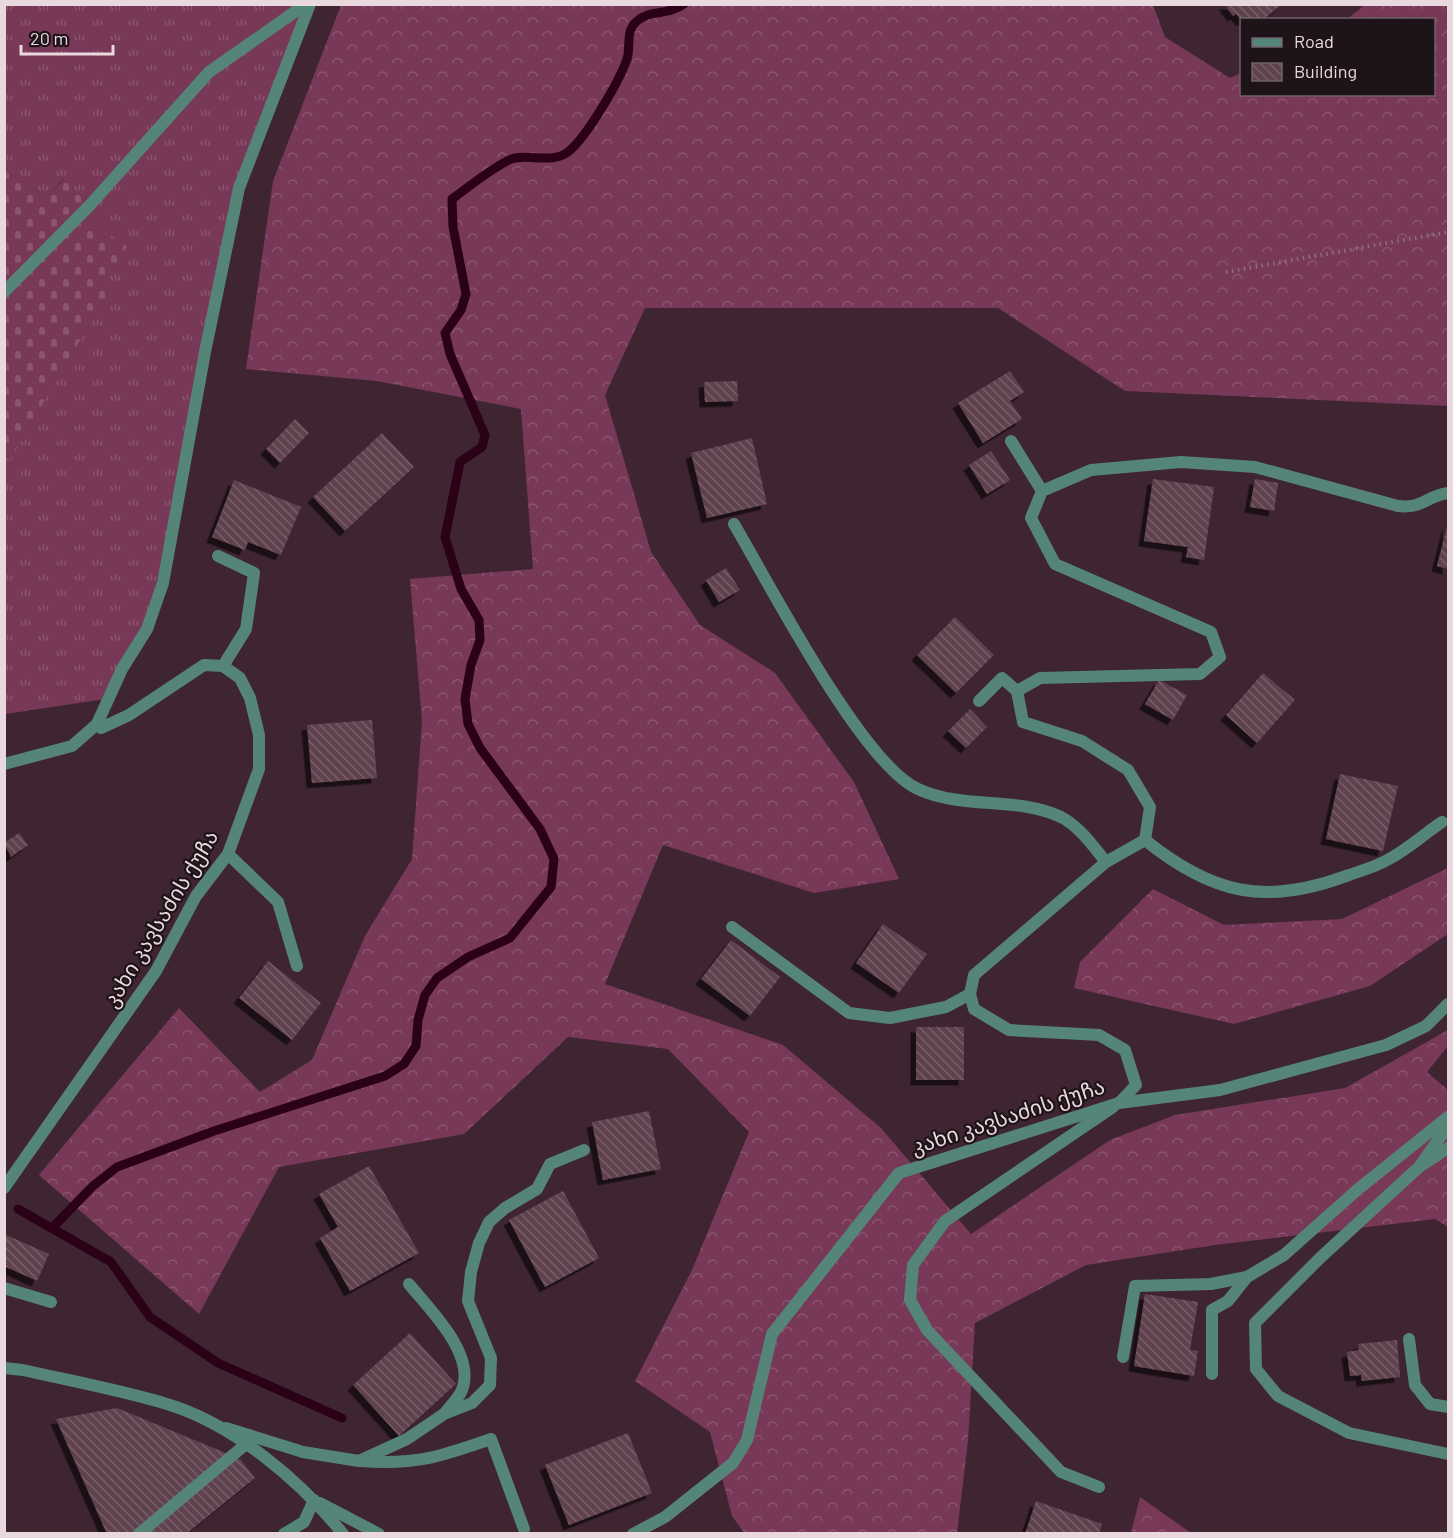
<svg xmlns="http://www.w3.org/2000/svg" width="1453" height="1538" font-family="Barlow,'Noto Sans Georgian',sans-serif">
<style>
.grass{fill:url(#grass-tufts)}
.forest{fill:url(#forest-crowns)}
.cemetery{fill:url(#cemetery-stones)}
.lines{fill:none;stroke-linecap:round;stroke-linejoin:round}
.stream{stroke:#2b0118;stroke-width:9}
.building{fill:url(#building-back-hatch);filter:url(#shadow)}
.path{stroke:#8a737d;stroke-width:4;stroke-dasharray:1.5 4.5;stroke-linecap:butt}
.lane{stroke:#558578;stroke-width:12}
.street{stroke:#558578;stroke-width:12}
.labels{text-anchor:middle;stroke-width:4.5;stroke-linejoin:round;paint-order:stroke}
.street-label{font-size:21px;fill:#ead8df;stroke:#1e1318}
</style>
<defs>
<pattern id="grass-tufts" width="24" height="20" patternUnits="userSpaceOnUse" patternTransform="scale(1.5)"><rect width="24" height="20" fill="#783857"/><path d="M3 7l-1-3M5 7V3M7 7l1-3M15 17l-1-3M17 17v-4M19 17l1-3" fill="none" stroke="#8b546f"/></pattern>
<pattern id="forest-crowns" width="20" height="18" patternUnits="userSpaceOnUse" patternTransform="scale(1.5)"><rect width="20" height="18" fill="#783857"/><path d="M2 6a3 3 0 1 1 6 0M12 15a3 3 0 1 1 6 0" fill="none" stroke="#8b546f"/></pattern>
<pattern id="cemetery-stones" width="16" height="16" patternUnits="userSpaceOnUse" patternTransform="scale(1.5)"><rect width="16" height="16" fill="#783857"/><path d="M2 7V4a2 2 0 0 1 4 0v3zM10 15v-3a2 2 0 0 1 4 0v3z" fill="#8b546f"/></pattern>
<pattern id="building-back-hatch" width="6" height="6" patternUnits="userSpaceOnUse" patternTransform="scale(1.5)"><rect width="6" height="6" fill="#60434f"/><path d="M-1 5l2 2M0 0l6 6M5-1l2 2" fill="none" stroke="#775d68"/></pattern>
<filter id="shadow"><feDropShadow dx="-5.5" dy="5.5" stdDeviation="0" flood-color="#0009"/></filter>
</defs>
<rect width="100%" height="100%" fill="#3f2531"/>
<polygon class="grass" points="4,5 310,5 239,188 163,583 106,699 5,714 5,456 10,459 109,291 101,286 86,218 90,205 63,179 47,197 5,171"/>
<g class="forest">
<polygon points="341,5 1153,5 1165,37 1230,78 1241,73 1242,94 1434,94 1434,20 1347,19 1365,5 1448,5 1448,406 1125,391 998,308 645,308 605,395 651,552 700,625 775,673 854,782 899,879 814,893 663,845 605,984 783,1045 881,1128 971,1234 1110,1140 1175,1115 1345,1088 1448,1030 1448,1046 1427,1072 1448,1090 1448,1227 1435,1219 1215,1245 1086,1265 975,1323 968,1441 957,1533 745,1534 732,1516 710,1432 635,1381 692,1270 749,1132 668,1049 568,1037 464,1134 279,1167 199,1314 39,1175 179,1008 260,1092 312,1060 365,936 412,859 422,721 410,579 533,569 521,409 377,381 246,369 273,181"/>
<polygon points="1448,868 1448,934 1370,986 1234,1024 1074,988 1080,962 1153,889 1224,925 1342,919"/>
<polygon points="1140,1497 1191,1533 1131,1533"/>
</g>
<polygon class="cemetery" points="5,171 47,197 64,179 90,205 95,205 86,218 127,247 102,285 109,291 10,460 5,456"/>
<g class="lines">
<g class="stream">
<polyline points="18,1209 111,1262 150,1317 218,1363 342,1418"/>
<path d="M53,1227L93,1186L117,1167L214,1131L385,1076L404,1064L416,1046L418,1020L425,995L437,978L468,957L510,938L551,887L554,859L540,829L480,748L468,724L465,699L471,665L480,640L479,620L461,589L445,537L460,462L482,447L485,435L450,354L445,333L461,310L466,294L453,227L452,199C470,186 489,170 509,160C526,152 551,165 568,152C586,138 619,82 627,59C631,47 625,30 637,21C650,9 668,16 684,4"/>
</g>
</g>
<g class="building">
<polygon points="1224,4 1282,4 1263,20 1241,20 1236,14 1233,16"/>
<polygon points="1010,371 1024,392 1010,401 1022,419 983,443 958,403"/>
<polygon points="737,381 738,401 705,402 704,382"/>
<polygon points="295,419 309,433 280,463 266,449"/>
<polygon points="382,433 414,467 345,531 313,497"/>
<polygon points="752,438 767,504 707,518 691,453"/>
<polygon points="991,451 1010,480 987,494 969,465"/>
<polygon points="1153,479 1214,487 1204,560 1186,557 1188,547 1144,541"/>
<polygon points="1255,479 1278,483 1274,511 1250,507"/>
<polygon points="234,480 301,507 281,555 248,542 245,550 212,537"/>
<polygon points="1448,523 1448,569 1437,566"/>
<polygon points="726,568 740,590 719,602 706,580"/>
<polygon points="955,617 994,655 956,693 917,655"/>
<polygon points="1263,673 1295,700 1257,743 1226,715"/>
<polygon points="1159,680 1187,695 1173,720 1145,704"/>
<polygon points="970,709 987,727 966,748 948,731"/>
<polygon points="372,720 377,778 312,783 307,725"/>
<polygon points="1340,774 1398,786 1383,851 1326,839"/>
<polygon points="19,833 28,845 11,857 4,843"/>
<polygon points="883,924 927,954 899,993 856,963"/>
<polygon points="731,940 780,977 750,1016 701,979"/>
<polygon points="268,961 321,1003 292,1040 239,998"/>
<rect x="916" y="1027" width="48" height="53"/>
<polygon points="649,1111 661,1169 603,1180 592,1122"/>
<polygon points="369,1166 419,1253 350,1291 320,1238 338,1227 319,1194"/>
<polygon points="563,1191 599,1258 545,1287 509,1220"/>
<polygon points="4,1234 49,1254 37,1281 4,1266"/>
<polygon points="1145,1294 1198,1302 1190,1350 1198,1351 1194,1376 1134,1366"/>
<polygon points="410,1333 456,1384 399,1436 353,1385"/>
<polygon points="1397,1340 1400,1377 1362,1381 1361,1375 1350,1376 1347,1352 1359,1350 1358,1344"/>
<polygon points="117,1408 240,1459 255,1478 186,1534 107,1534 56,1419"/>
<polygon points="628,1433 652,1493 569,1525 545,1465"/>
<polygon points="1036,1501 1102,1524 1099,1534 1025,1534"/>
</g>
<g class="lines">
<polyline class="path" points="1226,272 1448,232"/>
<g class="lane">
<polyline points="4,292 90,205 209,72 306,4"/>
<polyline points="1011,441 1042,491"/>
<path d="M1398,506C1423,509 1426,496 1448,493"/>
<path d="M734,524C769,583 862,764 918,789C963,810 1017,796 1061,817C1080,827 1093,846 1106,862"/>
<polyline points="218,556 254,573 246,629 223,666"/>
<polyline points="979,701 1002,678 1017,691"/>
<polyline points="4,764 72,746 97,724"/>
<path d="M1145,840C1212,894 1265,906 1346,876C1360,871 1376,867 1389,859C1408,849 1424,834 1442,822"/>
<polyline points="228,854 278,902 297,966"/>
<polyline points="732,927 849,1013 890,1018 946,1007 970,994"/>
<polyline points="1419,1167 1448,1148"/>
<path d="M409,1284C430,1310 476,1354 462,1390C459,1398 450,1406 445,1413"/>
<polyline points="4,1288 51,1302"/>
<polyline points="1409,1339 1415,1385 1430,1404 1448,1407"/>
<polyline points="1123,1357 1135,1286 1211,1284 1247,1277"/>
<polyline points="1212,1374 1212,1310 1228,1301 1247,1277 1284,1255 1357,1190 1448,1117"/>
<polyline points="226,1428 303,1452 359,1461 407,1439 444,1414 472,1403 490,1385 491,1358 468,1301 471,1272 479,1243 489,1222 505,1208 537,1189 550,1164 584,1150"/>
<path d="M361,1461C417,1465 439,1457 491,1439L524,1529"/>
<polyline points="1099,1487 1061,1472 927,1330 910,1300 913,1265 945,1221 1113,1107"/>
<polyline points="139,1534 246,1444"/>
<polyline points="284,1534 304,1522 314,1500"/>
</g>
<g class="street">
<polyline points="1119,1103 1220,1090 1386,1045 1426,1026 1448,1004"/>
<polyline points="1448,1126 1419,1167 1320,1258 1255,1323 1256,1369 1278,1396 1349,1433 1448,1454"/>
<polyline points="4,1188 156,971 196,896 228,854 259,769 259,735 250,698 240,678 223,666 204,665 129,715 101,728 97,724 122,669 147,629 163,583 205,352 239,188 310,4"/>
<path d="M4,1368L23,1370C71,1381 120,1390 167,1404C233,1424 300,1480 343,1534"/>
<polyline points="320,1503 379,1534"/>
<polyline points="633,1534 665,1517 733,1463 747,1440 772,1334 899,1173 1119,1103 1136,1085 1125,1050 1099,1035 1009,1030 974,1009 970,994 974,975 1106,862 1145,840 1150,807 1128,770 1082,741 1023,722 1017,691 1040,678 1200,674 1220,657 1211,632 1055,564 1031,518 1042,491 1091,470 1181,462 1255,467 1398,506"/>
</g>
</g>
<g class="labels">
<g class="street-label">
<text transform="translate(161 919) rotate(-59)" y="7">კახი კავსაძის ქუჩა</text>
<text transform="translate(1008 1117) rotate(-18)" y="7">კახი კავსაძის ქუჩა</text>
</g>
</g>
<rect width="1453" height="1538" fill="none" stroke="#ead8df" stroke-width="12"/>
<rect x="1240" y="18" width="195" height="78" fill="#1e1318" stroke="#706268" stroke-width="1.5"/>
<rect x="1252" y="38" width="30" height="9" fill="#558578" stroke="#706268" stroke-width="1.5"/>
<text x="1294" y="48" font-size="18" fill="#ead8df">Road</text>
<rect x="1252" y="63" width="30" height="18" fill="url(#building-back-hatch)" stroke="#706268" stroke-width="1.5"/>
<text x="1294" y="78" font-size="18" fill="#ead8df">Building</text>
<path d="M21 45v9h92v-9" fill="none" stroke="#ead8df" stroke-width="3"/>
<text x="30" y="45" font-size="18" fill="#ead8df" stroke="#1e1318" stroke-width="4.5" paint-order="stroke">20 m</text>
</svg>
